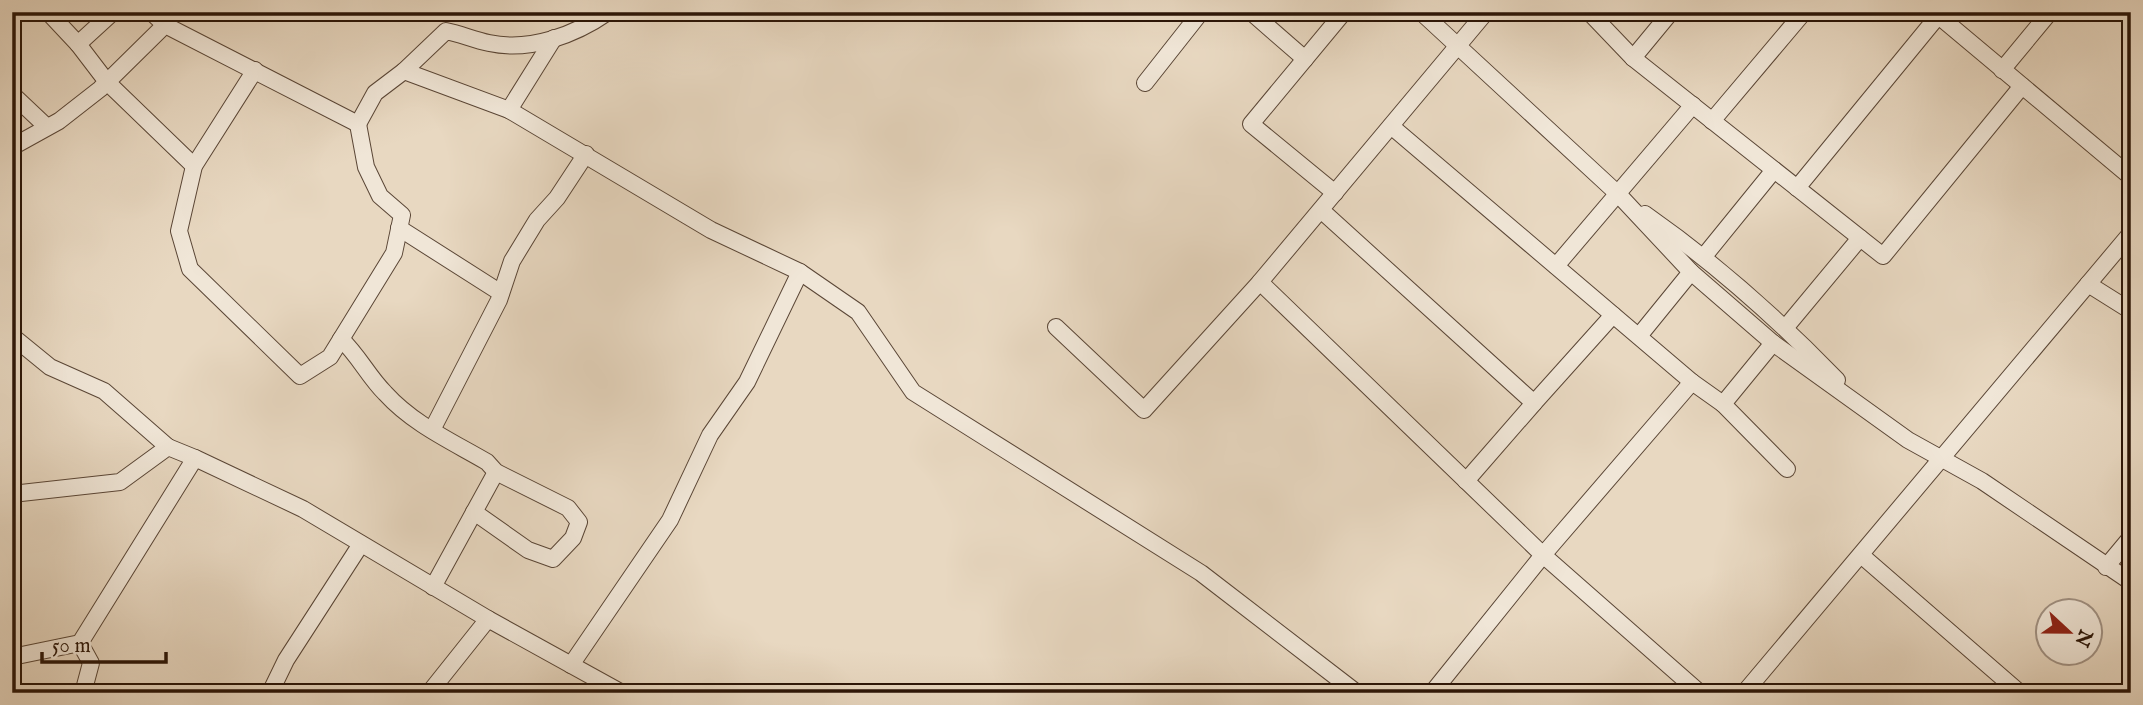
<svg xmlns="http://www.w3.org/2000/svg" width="2143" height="705" font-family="'IM FELL English',serif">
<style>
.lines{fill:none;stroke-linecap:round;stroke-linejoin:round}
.minor-casing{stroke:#5a4636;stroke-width:18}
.minor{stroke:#f0e6d7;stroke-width:16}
</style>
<rect width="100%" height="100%" fill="#e8d8c1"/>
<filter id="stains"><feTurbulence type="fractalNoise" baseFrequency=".00286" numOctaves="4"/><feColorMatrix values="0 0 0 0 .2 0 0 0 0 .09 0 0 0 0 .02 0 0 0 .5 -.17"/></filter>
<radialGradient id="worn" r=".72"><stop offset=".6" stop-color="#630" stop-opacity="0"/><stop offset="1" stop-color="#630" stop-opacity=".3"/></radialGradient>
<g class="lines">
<g class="minor-casing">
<g id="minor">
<polyline points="48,12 78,44 113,12"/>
<polyline points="151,12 165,25"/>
<polyline points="1251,12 1305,59"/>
<polyline points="1421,12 1618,194 1691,272 1773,343 1908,440 1982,481 2131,582"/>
<polyline points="1589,12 1633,58 1883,256 2022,86"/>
<polyline points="1934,12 2131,177"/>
<polyline points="78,44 107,82 194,166"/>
<polyline points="1633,58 1671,12"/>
<polyline points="255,70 194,166 179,231 190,269 300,376 330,357 394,253 402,215 380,196 366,167 358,124"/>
<polyline points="2002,70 2050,12"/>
<path d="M404,71L446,31C461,34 474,40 489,43C530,52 575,35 608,12"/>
<polyline points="1145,83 1201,12"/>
<polyline points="12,94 47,127"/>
<polyline points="509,110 554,38"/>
<polyline points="1712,121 1804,12"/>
<polyline points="1391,126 1692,382"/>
<polyline points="12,147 59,121 100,89 165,25 358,124 375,93 404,71 509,110 711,230 800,272 858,312 913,392 1201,573 1357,693"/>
<polyline points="1797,188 1938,16"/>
<polyline points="1335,193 1251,124 1344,12"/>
<polyline points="1321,210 1534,403 1613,315"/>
<path d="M1645,214C1715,263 1777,318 1837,380"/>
<polyline points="399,228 501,293"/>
<polyline points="1705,255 1774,170"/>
<polyline points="1556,266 1693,105"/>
<polyline points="1260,282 1486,12"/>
<polyline points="2088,284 2131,311"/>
<polyline points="1056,327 1144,410 1260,282 1543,555 1692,382 1723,404 1773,343"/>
<polyline points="1786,327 1860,238"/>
<polyline points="12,336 50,367 104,391 168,447"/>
<polyline points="1639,336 1691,272"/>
<path d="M341,339C359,356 368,376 385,393C413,424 451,441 487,462L496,472L568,508L579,522L573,538L553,559L528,550L474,512"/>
<polyline points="1723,404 1787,469"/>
<polyline points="432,430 499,300 512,261 537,220 557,198 586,154"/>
<polyline points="1466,481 1534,403"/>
<polyline points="12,494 120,482 168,447 195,458"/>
<polyline points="1861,555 2020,693"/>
<polyline points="2106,567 2131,537"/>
<polyline points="433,587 496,472"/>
<polyline points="80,643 91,663 83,693"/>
<polyline points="12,657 80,643 195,458 303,509 488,619"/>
<polyline points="571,665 670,520 710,435 747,382 800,272"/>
<polyline points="270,693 286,660 361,544"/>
<polyline points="429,693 488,619 622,693"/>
<polyline points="1432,693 1543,555 1700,693"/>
<polyline points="1744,693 2131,233"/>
</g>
</g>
<use href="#minor" class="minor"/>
</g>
<rect width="2143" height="705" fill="none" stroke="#e8d8c1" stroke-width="42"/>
<rect x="14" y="14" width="2115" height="677" fill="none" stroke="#2b1507" stroke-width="3.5"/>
<rect x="21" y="21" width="2101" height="663" fill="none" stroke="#2b1507" stroke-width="2"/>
<g transform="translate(2069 632) rotate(112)"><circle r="33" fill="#f0e6d7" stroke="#a19284" stroke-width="2"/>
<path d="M0-5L12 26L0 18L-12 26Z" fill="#8f2418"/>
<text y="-10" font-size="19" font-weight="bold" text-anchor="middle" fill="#2b1507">N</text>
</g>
<path d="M42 652v10h124v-10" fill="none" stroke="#2b1507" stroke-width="3.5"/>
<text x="52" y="652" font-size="21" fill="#2b1507" stroke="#f0e6d7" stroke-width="5" paint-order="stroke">50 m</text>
<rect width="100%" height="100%" filter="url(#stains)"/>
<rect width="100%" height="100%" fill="url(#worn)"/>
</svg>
